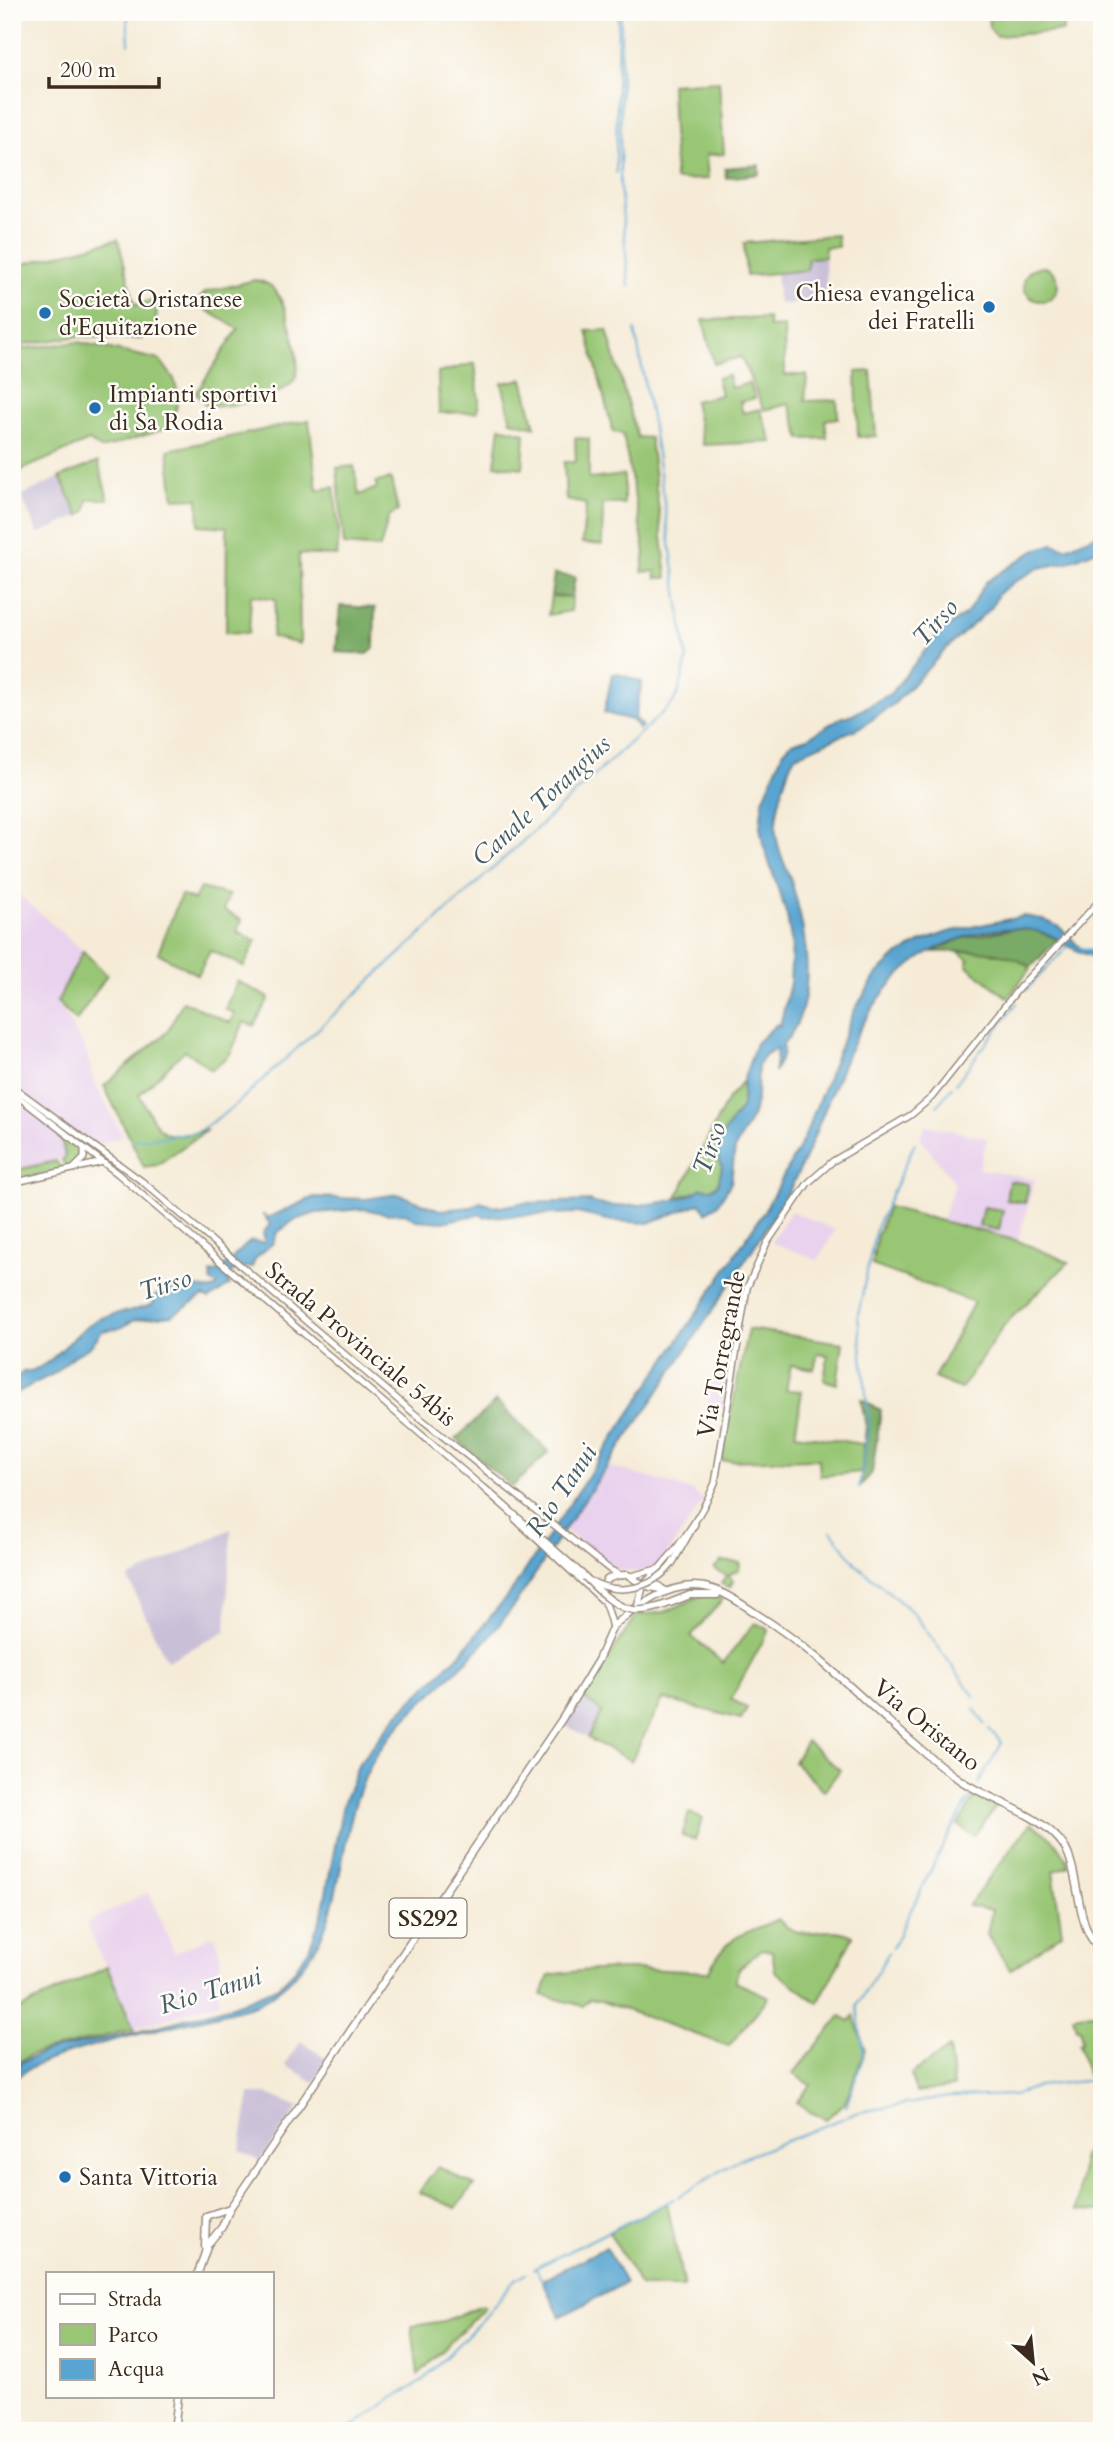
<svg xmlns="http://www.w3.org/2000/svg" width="1114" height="2443" font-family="Cardo,serif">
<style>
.built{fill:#e9d2ed}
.industrial{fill:#c9bfd7}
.green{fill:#98c675;stroke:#6a784a;stroke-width:2}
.forest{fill:#7aab66;stroke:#5a6a42;stroke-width:2}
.water{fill:#58a5d1;stroke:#4a6878;stroke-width:2}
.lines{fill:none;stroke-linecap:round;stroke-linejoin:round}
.stream{stroke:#58a5d1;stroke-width:2}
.canal{stroke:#58a5d1;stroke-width:3.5}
.secondary-casing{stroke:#988a7a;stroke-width:8}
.primary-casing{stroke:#988a7a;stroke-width:9}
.secondary{stroke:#fff;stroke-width:5}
.primary{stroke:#fff;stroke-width:6}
.secondary-bridge-casing{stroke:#988a7a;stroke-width:8;stroke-linecap:butt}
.primary-bridge-casing{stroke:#988a7a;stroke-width:9;stroke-linecap:butt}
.secondary-bridge{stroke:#fff;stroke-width:5}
.primary-bridge{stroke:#fff;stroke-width:6}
.poi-dot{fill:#1f6fb2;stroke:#fdfcf7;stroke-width:2.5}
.labels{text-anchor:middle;stroke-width:5;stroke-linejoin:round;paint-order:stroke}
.shield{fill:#fdfcf7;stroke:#75695f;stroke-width:2}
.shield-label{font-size:23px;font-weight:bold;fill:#3b2a1e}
.poi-label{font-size:24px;fill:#3b2a1e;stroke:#fdfcf7;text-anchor:start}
.street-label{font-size:24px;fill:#3b2a1e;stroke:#fdfcf7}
.water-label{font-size:26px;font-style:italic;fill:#475b66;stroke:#fdfcf7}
</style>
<rect width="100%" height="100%" fill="#fdfcf7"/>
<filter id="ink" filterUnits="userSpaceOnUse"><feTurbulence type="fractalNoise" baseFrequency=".0143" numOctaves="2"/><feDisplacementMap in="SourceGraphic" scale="14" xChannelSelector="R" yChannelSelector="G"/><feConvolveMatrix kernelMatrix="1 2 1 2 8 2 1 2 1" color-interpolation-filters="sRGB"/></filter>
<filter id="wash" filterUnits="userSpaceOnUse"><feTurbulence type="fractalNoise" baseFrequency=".00686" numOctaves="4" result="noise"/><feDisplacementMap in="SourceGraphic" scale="28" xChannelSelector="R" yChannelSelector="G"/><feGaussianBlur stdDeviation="1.57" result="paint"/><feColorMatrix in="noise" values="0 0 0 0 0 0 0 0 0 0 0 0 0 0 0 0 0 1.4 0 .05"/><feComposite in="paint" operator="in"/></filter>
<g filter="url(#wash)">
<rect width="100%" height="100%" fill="#f5ebd7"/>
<g class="built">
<polygon points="12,889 83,951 57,1002 86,1050 94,1082 123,1136 36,1167 12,1172"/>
<polygon points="926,1125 987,1138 979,1169 1035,1179 1018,1241 942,1220 955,1183 920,1138"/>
<polygon points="791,1211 835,1230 818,1260 771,1242"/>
<polygon points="712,1371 730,1374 723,1409 707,1407"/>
<polygon points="608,1466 690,1490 704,1500 658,1567 641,1572 616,1570 564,1529"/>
<polygon points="148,1892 175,1953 211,1936 216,1937 221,1958 217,1983 220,2002 134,2029 86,1923"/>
</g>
<g class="industrial">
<polygon points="825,257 827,303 779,304 776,273 807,270 808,258"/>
<polygon points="60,477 79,516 38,534 21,496"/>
<polygon points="231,1529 226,1631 167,1661 128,1579"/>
<polygon points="582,1697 602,1712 588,1738 563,1724"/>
<polygon points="301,2041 329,2061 314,2082 285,2065"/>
<polygon points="250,2094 267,2094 299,2107 260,2162 240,2150"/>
</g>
<g class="green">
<polygon points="988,12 1063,12 1063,31 996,36 989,27"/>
<polygon points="719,81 724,154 706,155 708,179 675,180 671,84"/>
<polygon points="837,235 838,247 825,247 825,257 808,258 807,270 746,276 744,243"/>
<polygon points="118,239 135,305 158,299 155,330 141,339 82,336 12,346 12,267"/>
<circle cx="1041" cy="284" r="17"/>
<path d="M255,280C263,282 269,283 274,289C286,302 302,360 296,377C287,397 228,409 207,406L196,393L238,329L195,303L206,292Z"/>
<polygon points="768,318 769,327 784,326 785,375 807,375 805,401 837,400 838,418 825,420 827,438 801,439 789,404 764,410 741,357 714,364 703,320"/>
<polygon points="607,330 637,437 650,438 667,578 656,578 655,571 642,572 645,552 623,434 613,432 587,331"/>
<polygon points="78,342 160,360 174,379 177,390 177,406 171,423 165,429 101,449 89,441 12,474 12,350"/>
<polygon points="475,363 479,401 477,412 439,413 438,373"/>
<polygon points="871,371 876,436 858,437 856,372"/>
<polygon points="728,375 731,388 749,383 755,398 740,402 743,413 760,409 772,442 703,445 694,401 721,395 717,378"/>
<polygon points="523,379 535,427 511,421 502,383"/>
<polygon points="309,420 317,490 334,487 339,533 337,556 299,554 300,644 272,637 276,599 251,595 249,633 226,632 227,527 199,525 198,498 174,499 168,450"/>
<polygon points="500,427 525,433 523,468 495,465"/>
<polygon points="575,438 589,439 589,479 624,475 624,504 603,504 602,545 582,543 586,504 566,500 564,462 576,462"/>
<polygon points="98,462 108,499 88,499 86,511 79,516 60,477"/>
<polygon points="354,466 359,495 377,488 376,482 391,479 398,511 389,516 380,548 344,545 337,468"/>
<polygon points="551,596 572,597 571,611 548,615"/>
<polygon points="200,888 229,895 223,910 242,920 237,932 256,941 244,967 210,950 198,975 158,953 181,895 194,900"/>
<polygon points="982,949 994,954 1010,954 1031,967 1008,998 967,966 969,959 958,952"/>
<polygon points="83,951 107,975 76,1021 57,1002"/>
<path d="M237,981L269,998L254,1026L244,1022L231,1053L212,1070L185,1050L139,1095C163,1136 159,1141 207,1130L157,1165L144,1167L104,1086L167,1032L183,1001L230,1023L234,1013L225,1009Z"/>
<polygon points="743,1081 742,1107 719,1140 718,1157 722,1167 718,1184 711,1189 677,1197 728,1099"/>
<polygon points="60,1130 81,1146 83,1153 79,1163 67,1169 62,1160 65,1157"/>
<polygon points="56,1161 62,1170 12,1180 12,1171"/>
<polygon points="1009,1181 1029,1184 1025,1203 1006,1200"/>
<polygon points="888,1207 1018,1241 1069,1262 1005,1324 961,1389 934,1378 974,1302 872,1265 877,1236"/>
<polygon points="983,1207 1003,1210 999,1230 979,1226"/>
<polygon points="748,1329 843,1343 837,1384 824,1380 828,1355 818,1353 814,1369 791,1365 786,1390 802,1391 795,1434 863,1444 862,1472 820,1476 819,1459 721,1461"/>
<polygon points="722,1561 740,1563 739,1570 728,1575 733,1581 730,1587 721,1584 726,1576 714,1568"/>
<polygon points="704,1594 723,1599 691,1636 723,1663 755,1623 769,1630 731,1699 747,1708 741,1719 663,1699 631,1761 588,1738 602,1712 582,1697 637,1615 665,1612"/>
<polygon points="806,1741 840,1770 824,1791 794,1762"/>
<polygon points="976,1795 998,1804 974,1836 958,1825"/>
<polygon points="689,1813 703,1818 695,1840 682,1836"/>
<path d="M1031,1823C1049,1836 1062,1844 1069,1866L1053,1871L1062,1933L1010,1970L987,1934L992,1910L968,1906Z"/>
<path d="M778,1919C804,1947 821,1921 853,1936L818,2003L775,1971L772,1951L762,1949L738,1969L735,1982L769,1997L729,2046L600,2001L589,1999L583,2006L542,1995L549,1975C602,1966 654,1969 708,1972C732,1930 738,1938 778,1919Z"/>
<polygon points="107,1967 134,2029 32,2054 12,2066 12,2013"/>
<polygon points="1100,2012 1101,2073 1087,2074 1079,2044 1082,2043 1080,2028 1076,2028 1073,2016"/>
<polygon points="841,2016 850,2021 854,2016 865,2050 845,2103 826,2119 810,2112 797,2102 811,2085 793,2074"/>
<polygon points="949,2048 954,2087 916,2092 911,2074"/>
<polygon points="1083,2154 1102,2157 1102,2211 1077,2210"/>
<polygon points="438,2167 474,2185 456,2208 419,2192"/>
<polygon points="667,2203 684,2287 641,2287 609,2232"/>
<polygon points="482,2305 485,2307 418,2375 412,2326 444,2321"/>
</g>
<g class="forest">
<polygon points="759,165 759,174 726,178 725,168"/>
<polygon points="554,574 575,577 572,597 551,596"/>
<polygon points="340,606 375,608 374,648 368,654 336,652"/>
<path d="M1016,928L1034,930L1058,939L1031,967C997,946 971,952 932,952L960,939Z"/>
<polygon points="861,1399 881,1410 872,1473 860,1486 866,1427"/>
<polygon points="496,1401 549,1452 512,1487 456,1439"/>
</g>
<g class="water">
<path d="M1102,532L1099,549L1068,562L1039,568L1013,583L998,594L992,607L947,648L895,703L863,726L795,756C786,770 774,816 776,833C777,850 787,868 792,884C806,931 820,1005 783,1044V1054L774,1073L777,1049L766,1054L758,1066L757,1097L753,1115L735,1148L731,1183L718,1204L706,1213L701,1203L649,1223L612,1221L577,1213L484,1217L481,1214L443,1222L416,1220L405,1213L387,1214L364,1209L316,1213L293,1221L277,1233L273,1243L255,1259L252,1267L237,1268L227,1278L230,1285L209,1299L204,1296L172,1315L134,1320L120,1328L102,1331L90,1347L72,1357L55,1373L12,1395V1382L23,1372C49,1371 69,1338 90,1324C109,1311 134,1313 153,1304L155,1296C165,1292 183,1285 193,1286C203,1288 206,1291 216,1288L217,1285L210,1281L211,1273C225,1272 237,1250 251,1241L265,1243L263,1233L270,1224L262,1214L267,1218L314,1197L365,1199L398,1194L440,1210L471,1207L480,1202L500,1207L521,1203L591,1201C607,1212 688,1203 701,1188L711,1189L718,1185L722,1167L718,1157L719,1140L742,1107L743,1081L756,1043L777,1024L780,1026L790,983L792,945L787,916L763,844L760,826L763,800L783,752L791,743L807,738L842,717L852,715L891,693L940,632L967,613L986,582L1035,550L1053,544L1066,548Z"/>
<polygon points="616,673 642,682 635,717 642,726 639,729 632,720 604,713 612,675"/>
<path d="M1024,916C1038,918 1054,921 1065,932C1081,947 1077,952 1102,953V957C1079,957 1068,943 1049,935C1008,918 946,938 912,964C842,1019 827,1132 780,1206C717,1306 650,1405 582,1503C552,1547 525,1594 491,1635C456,1678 398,1714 372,1763C325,1850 359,1947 257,2004C205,2023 41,2047 12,2082V2073L19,2066L12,2068V2066L47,2051L141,2031L235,2005L278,1987L295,1970L309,1949L322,1914L343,1804L359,1763L397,1715L460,1654L513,1589L765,1210L804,1138L854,1011L877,974L896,956L921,942L948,932Z"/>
<polygon points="606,2247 625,2283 560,2317 542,2280"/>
</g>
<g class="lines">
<g class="stream">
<polyline points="127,12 129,44"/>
<polyline points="380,12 381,13"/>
<polyline points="621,12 620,186 629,287"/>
<polyline points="616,173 618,12"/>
<polyline points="1026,990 1069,945"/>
<polyline points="956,1083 1017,1003"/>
<polyline points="937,1106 952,1087"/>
<polyline points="134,1140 196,1133 232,1108 672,704 679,691 687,660 655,440 635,330"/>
<polyline points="859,1487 869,1424 858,1315 876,1228 915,1143"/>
<polyline points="831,1531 857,1565 912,1612"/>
<polyline points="914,1614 975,1697"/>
<polyline points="974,1709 985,1724"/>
<polyline points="978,1784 1002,1743 989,1729"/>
<polyline points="892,1948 950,1832 973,1793"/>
<polyline points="846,2107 864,2055 857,2006 889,1952"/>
<polyline points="678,2197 740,2159 859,2112 949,2097 1014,2095 1038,2086 1102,2079"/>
<polyline points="533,2269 674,2199"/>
<polyline points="536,2269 542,2280"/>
<polyline points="347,2431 388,2401 421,2382 485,2317 514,2280 526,2273"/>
</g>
<polyline class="canal" points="1077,948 1102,953"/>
</g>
</g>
<g filter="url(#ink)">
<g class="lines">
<g class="secondary-casing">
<g id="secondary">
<polyline points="12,1086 143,1182 410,1410 609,1569 620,1575"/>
<polyline points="12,1092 118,1174 488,1492"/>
<polyline points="74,1168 84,1158 84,1148"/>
<polyline points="12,1183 103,1162"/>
<polyline points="515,1519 602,1600"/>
<polyline points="672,1564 695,1524"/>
<polyline points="631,1576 657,1569"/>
<path d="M644,1584C673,1556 699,1520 715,1483L747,1288L767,1243L808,1183L833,1161L911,1115L932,1097L1019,988L1102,898"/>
</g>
</g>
<g class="primary-casing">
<g id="primary">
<polyline points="485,1489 585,1577"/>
<polyline points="653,1575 653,1582 661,1588"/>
<polyline points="690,1595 717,1595"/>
<path d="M638,1607C661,1592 686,1580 713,1589C730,1595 745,1606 760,1616C832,1661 888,1728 957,1778C988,1801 1041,1812 1064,1846C1081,1872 1075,1934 1102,1949"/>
<path d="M612,1627C610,1607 585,1574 628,1575L643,1585L664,1590"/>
<polyline points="205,2247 206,2216 230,2208"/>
<polyline points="198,2273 208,2244 222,2227 230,2208 562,1719 598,1660 613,1626 638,1606 643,1585"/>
<polyline points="174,2431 178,2396"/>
</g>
</g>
<use href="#secondary" class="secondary"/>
<use href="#primary" class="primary"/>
<g class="secondary-bridge-casing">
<path id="secondary-bridge" d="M591,1581C619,1596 652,1589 672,1564"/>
</g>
<g class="primary-bridge-casing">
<path id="primary-bridge" d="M585,1577C627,1620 638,1616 690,1595"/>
</g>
<use href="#secondary-bridge" class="secondary-bridge"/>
<use href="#primary-bridge" class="primary-bridge"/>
</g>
</g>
<g class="poi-dot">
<circle cx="989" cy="307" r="7"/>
<circle cx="45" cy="313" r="7"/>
<circle cx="95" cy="408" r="7"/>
<circle cx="65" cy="2177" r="7"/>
</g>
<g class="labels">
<rect class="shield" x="389.5" y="1898.5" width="77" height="39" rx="5"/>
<g class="shield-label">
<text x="428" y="1926">SS292</text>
</g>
<g class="poi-label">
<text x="975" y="301" text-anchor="end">Chiesa evangelica<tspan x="975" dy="28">dei Fratelli</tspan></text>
<text x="59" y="307">Società Oristanese<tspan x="59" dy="28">d'Equitazione</tspan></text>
<text x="109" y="402">Impianti sportivi<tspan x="109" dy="28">di Sa Rodia</tspan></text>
<text x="79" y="2185">Santa Vittoria</text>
</g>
<g class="street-label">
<text transform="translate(361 1344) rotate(40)" y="8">Strada Provinciale 54bis</text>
<text transform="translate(721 1354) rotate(-79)" y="8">Via Torregrande</text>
<text transform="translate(927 1725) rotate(39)" y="8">Via Oristano</text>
</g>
<g class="water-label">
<text transform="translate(935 622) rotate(-48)" y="9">Tirso</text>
<text transform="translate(541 800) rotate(-43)" y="9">Canale Torangius</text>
<text transform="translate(709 1148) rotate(-71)" y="9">Tirso</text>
<text transform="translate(165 1284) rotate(-17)" y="9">Tirso</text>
<text transform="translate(561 1490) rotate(-56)" y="9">Rio Tanui</text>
<text transform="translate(210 1990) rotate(-17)" y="9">Rio Tanui</text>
</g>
</g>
<rect width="1114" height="2443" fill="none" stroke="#fdfcf7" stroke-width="42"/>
<rect x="46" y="2272" width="228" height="126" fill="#fdfcf7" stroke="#afa8a0" stroke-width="2"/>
<rect x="60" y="2294" width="35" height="10" fill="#ffffff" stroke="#afa8a0" stroke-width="2"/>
<text x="108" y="2306" font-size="21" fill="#3b2a1e">Strada</text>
<rect x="60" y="2324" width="35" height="21" fill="#98c675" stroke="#afa8a0" stroke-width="2"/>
<text x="108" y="2342" font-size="21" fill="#3b2a1e">Parco</text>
<rect x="60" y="2359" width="35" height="21" fill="#58a5d1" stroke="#afa8a0" stroke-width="2"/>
<text x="108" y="2376" font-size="21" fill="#3b2a1e">Acqua</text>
<g transform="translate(1033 2362) rotate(153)" stroke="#fdfcf7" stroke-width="5" paint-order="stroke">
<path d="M0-5L12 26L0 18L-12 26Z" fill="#3b2a1e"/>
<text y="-10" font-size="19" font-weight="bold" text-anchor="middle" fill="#3b2a1e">N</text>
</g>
<path d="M49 77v10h110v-10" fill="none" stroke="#3b2a1e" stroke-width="3.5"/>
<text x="60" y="77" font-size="21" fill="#3b2a1e" stroke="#fdfcf7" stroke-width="5" paint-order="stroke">200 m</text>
</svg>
